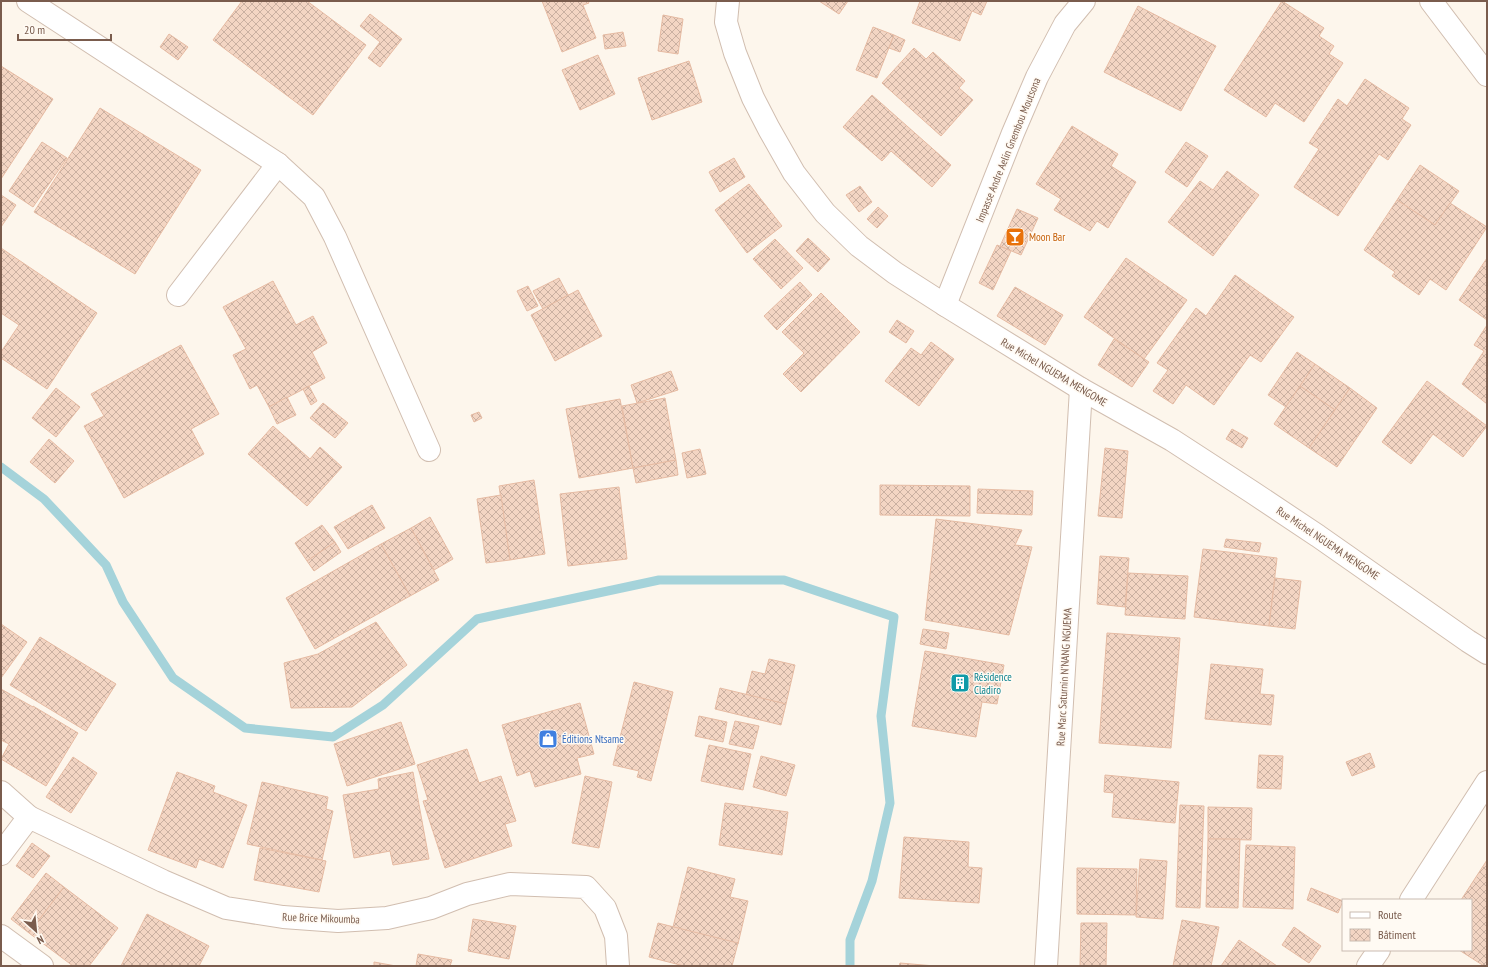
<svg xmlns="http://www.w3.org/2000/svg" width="1488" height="967" font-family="'PT Sans Narrow',sans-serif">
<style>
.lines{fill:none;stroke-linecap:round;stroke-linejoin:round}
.stream{stroke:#a5d3da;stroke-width:9}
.building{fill:url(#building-cross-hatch);stroke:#e6bba3}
.minor-casing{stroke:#d1beb0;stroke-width:24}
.minor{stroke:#fff;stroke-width:22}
.labels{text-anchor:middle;stroke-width:3;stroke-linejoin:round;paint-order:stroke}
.street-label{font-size:11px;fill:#7a5c4d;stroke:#fffaf3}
.food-label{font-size:11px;fill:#c56008;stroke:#fffaf3;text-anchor:start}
.culture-label{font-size:11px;fill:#0d838f;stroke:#fffaf3;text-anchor:start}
.shop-label{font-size:11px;fill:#366cbe;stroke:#fffaf3;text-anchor:start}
</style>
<defs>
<pattern id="building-cross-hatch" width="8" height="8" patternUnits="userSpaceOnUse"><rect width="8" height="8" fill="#f3d5c3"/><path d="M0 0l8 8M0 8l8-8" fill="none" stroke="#cab0a1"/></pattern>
</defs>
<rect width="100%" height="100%" fill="#fdf6ec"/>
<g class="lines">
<polyline class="stream" points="1,467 44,499 106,565 123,602 173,678 245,728 333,737 383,705 477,619 659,580 784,580 894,617 881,716 890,803 872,881 850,940 850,966"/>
</g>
<g class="building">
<polygon points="242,1 307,1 366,45 313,115 213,40"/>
<polygon points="542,1 588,1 589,3 583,5 596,38 562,52"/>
<polygon points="819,1 848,1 839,14"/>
<polygon points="920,1 987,1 981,15 972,11 960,41 912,23"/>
<polygon points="1282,1 1324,28 1319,36 1334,46 1329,54 1343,63 1304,122 1275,103 1266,117 1224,90"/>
<polygon points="1138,6 1216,46 1181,111 1104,72"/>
<polygon points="370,14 402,39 380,67 368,58 380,42 360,26"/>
<polygon points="663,15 683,19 678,54 658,51"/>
<polygon points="873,27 894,35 877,78 856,70"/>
<polygon points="623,32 626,46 605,49 603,35"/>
<polygon points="169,34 188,47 178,60 160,47"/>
<polygon points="894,35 905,40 900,52 889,48"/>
<polygon points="914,48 926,59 933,52 965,81 959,88 973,100 941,136 882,83"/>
<polygon points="598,55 615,94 580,110 562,70"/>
<polygon points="689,61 702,102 652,120 638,78"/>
<polygon points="1,66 53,99 1,179"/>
<polygon points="1365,79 1409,108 1402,119 1411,125 1388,160 1379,154 1338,216 1294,187 1319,149 1309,143 1338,99 1347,106"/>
<polygon points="872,95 951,165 932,187 891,151 882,161 843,127"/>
<polygon points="100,108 201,170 135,274 34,212"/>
<polygon points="1072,126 1118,154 1111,166 1136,182 1108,228 1097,221 1090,231 1054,210 1061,199 1036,184"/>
<polygon points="42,142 67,158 33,207 9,191"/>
<polygon points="1186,142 1208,156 1187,187 1165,172"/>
<polygon points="734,158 745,177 720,192 709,172"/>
<polygon points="1420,165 1459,191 1435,225 1397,200"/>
<polygon points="1227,171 1259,195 1213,256 1168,222 1200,181 1213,190"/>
<polygon points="749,184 782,226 747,253 715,210"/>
<polygon points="860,186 872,202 859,212 846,195"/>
<polygon points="1,195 16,205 1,227"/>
<polygon points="1397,200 1435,225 1450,203 1487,227 1446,290 1430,279 1419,295 1392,276 1395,272 1364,250"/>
<polygon points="878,207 888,216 877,228 867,219"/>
<polygon points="1017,209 1038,218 1021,255 1000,246"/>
<polygon points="808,238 830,259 818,272 796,251"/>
<polygon points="775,239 803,268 781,289 753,259"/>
<polygon points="997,245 1011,251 993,290 979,283"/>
<polygon points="1,248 97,313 47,389 1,358 1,352 19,325 1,313"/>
<polygon points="1126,258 1187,300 1144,359 1084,317"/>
<polygon points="1487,258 1487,320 1459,300"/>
<polygon points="1235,275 1294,317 1261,362 1250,355 1214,405 1186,385 1173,404 1153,391 1168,370 1157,363 1196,308 1206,316"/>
<polygon points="559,278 568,295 543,309 533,291"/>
<polygon points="273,281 296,325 313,316 327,343 312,352 325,378 269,407 257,385 250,389 233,355 246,349 223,307"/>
<polygon points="800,282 812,295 777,330 764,316"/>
<polygon points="528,286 538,306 527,311 517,291"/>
<polygon points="1015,287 1063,315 1045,345 997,316"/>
<polygon points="578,290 602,336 555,361 531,315"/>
<polygon points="821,293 860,332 801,392 783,374 804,353 782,332"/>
<polygon points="897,320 914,331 906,343 889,332"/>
<polygon points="1487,325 1487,404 1462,384 1484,351 1474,345"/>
<polygon points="1114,339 1149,362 1132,387 1098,365"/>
<polygon points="931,342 954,359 919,406 885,381 911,348 921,355"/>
<polygon points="181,345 219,414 191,429 204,454 124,498 84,426 104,416 91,394"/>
<polygon points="1297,352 1315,364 1286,407 1268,395"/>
<polygon points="1315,364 1350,388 1335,410 1300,386"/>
<polygon points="671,371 678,390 637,403 631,385"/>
<polygon points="1427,381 1487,426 1463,457 1433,434 1411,464 1382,442"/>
<polygon points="309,386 317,401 311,405 303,389"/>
<polygon points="1300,386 1335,410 1309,448 1274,424"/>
<polygon points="56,388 80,407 56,437 32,418"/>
<polygon points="1350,388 1377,408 1337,467 1309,448"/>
<polygon points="287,397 296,415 277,424 269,407"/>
<polygon points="665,398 676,460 633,468 622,406"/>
<polygon points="620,399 633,468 579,478 566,409"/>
<polygon points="323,403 348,423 335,438 310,418"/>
<polygon points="479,412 482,418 474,422 471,415"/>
<polygon points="273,426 310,459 320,447 342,467 307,506 248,454"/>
<polygon points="1232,429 1248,438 1242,448 1226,439"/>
<polygon points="49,439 74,461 55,483 30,462"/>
<polygon points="1105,448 1128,451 1122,518 1098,516"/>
<polygon points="700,449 706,474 687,478 682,453"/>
<polygon points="676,460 678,475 636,483 633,468"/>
<polygon points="534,480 545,554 510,560 499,486"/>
<polygon points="880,485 970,486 970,516 880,515"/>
<polygon points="619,487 627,559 568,566 560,494"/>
<polygon points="978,489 1033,491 1032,515 977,513"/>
<polygon points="501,495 510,560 486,563 477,499"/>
<polygon points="372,505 385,528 348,549 334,527"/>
<polygon points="430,517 453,559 434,570 411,528"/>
<polygon points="936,519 1022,530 1015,545 1032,547 1009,635 925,620"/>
<polygon points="322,525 335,542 307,561 295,543"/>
<polygon points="411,528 439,580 410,596 381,544"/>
<polygon points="1226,539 1261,543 1259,552 1224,547"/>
<polygon points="335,542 341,552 314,571 307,561"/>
<polygon points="381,544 410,596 315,649 286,598"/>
<polygon points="1203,549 1277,558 1269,626 1194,617"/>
<polygon points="1100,556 1129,558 1125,607 1097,604"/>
<polygon points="1128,573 1188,576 1185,619 1125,615"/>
<polygon points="1275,578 1301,581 1295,629 1269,626"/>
<polygon points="376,622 407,665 352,707 291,708 284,663 318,654"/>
<polygon points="1,624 27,642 1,678"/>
<polygon points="923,629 949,633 946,649 920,644"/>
<polygon points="1107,633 1180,638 1171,748 1099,743"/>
<polygon points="40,637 116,684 86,731 10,685"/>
<polygon points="925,651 1004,665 997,704 982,702 976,737 912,726"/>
<polygon points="769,659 795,665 786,704 746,695 752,671 765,674"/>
<polygon points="1211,664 1263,669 1260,694 1274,695 1271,725 1205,719"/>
<polygon points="634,682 673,692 651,781 637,777 639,771 613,765"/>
<polygon points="720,688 786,704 781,725 715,709"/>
<polygon points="1,689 33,707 33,706 78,733 46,786 1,759 9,744 1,740"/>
<polygon points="580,703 594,754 577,758 581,774 535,787 530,771 517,776 502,725"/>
<polygon points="699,716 727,722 723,742 695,736"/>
<polygon points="735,721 759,726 753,749 729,744"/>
<polygon points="401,722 415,764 347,786 334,744"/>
<polygon points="709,745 751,754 743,790 701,781"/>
<polygon points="467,749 479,783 501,776 516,821 505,824 512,846 445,868 423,801 428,800 417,765"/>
<polygon points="1370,753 1375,767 1352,776 1346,762"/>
<polygon points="1259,755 1283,756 1281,789 1257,788"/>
<polygon points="761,756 795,765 786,796 753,787"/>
<polygon points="73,757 97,773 71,813 46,797"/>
<polygon points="177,772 215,786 213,792 247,805 223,868 199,859 196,868 148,850"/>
<polygon points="413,772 429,859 393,865 390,851 354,858 343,795 379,789 378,779"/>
<polygon points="1105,775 1179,782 1175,823 1112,817 1114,793 1104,792"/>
<polygon points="585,776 612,782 599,848 572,843"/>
<polygon points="262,782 328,797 326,809 333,811 322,860 247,844"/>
<polygon points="725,803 788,812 782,855 719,845"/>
<polygon points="1180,805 1204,806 1200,908 1176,907"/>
<polygon points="1208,807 1252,808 1251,840 1208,839"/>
<polygon points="904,837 969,842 968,867 982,868 979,903 899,898"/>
<polygon points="1208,839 1240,839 1238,908 1206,907"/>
<polygon points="32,843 50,856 33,878 16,866"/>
<polygon points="1246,845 1295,847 1293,909 1243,907"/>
<polygon points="260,848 326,861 319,892 254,880"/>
<polygon points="1140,859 1167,861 1163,919 1136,917"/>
<polygon points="1487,860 1487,966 1484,966 1459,950 1471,950 1471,900 1461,900"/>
<polygon points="688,867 735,879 730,897 748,901 738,944 673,927"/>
<polygon points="1077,868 1137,869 1136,915 1077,914"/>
<polygon points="46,873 64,887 29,933 11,919"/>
<polygon points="64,887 118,928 89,966 73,966 29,933"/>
<polygon points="1311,888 1343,901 1338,913 1307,900"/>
<polygon points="147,914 209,946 199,966 121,966"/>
<polygon points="473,919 516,926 509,959 468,951"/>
<polygon points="1182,920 1219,927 1211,966 1173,966"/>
<polygon points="658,923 738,943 732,966 684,966 649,957"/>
<polygon points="1081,923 1107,923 1106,966 1080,966"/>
<polygon points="1294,927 1321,946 1309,963 1282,945"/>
<polygon points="1239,940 1277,966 1221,966"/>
<polygon points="418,954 452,960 450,966 416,966"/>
<polygon points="374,962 396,966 374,966"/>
<polygon points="900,963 935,966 899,966"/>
</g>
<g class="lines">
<g class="minor-casing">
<g id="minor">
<polyline points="28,1 278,164 314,197 335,237 429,450"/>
<polyline points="728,1 726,22 735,53 753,98 769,129 794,173 825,213 859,246 895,273 945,305 1081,389 1172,440 1252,492 1318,536 1468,641 1487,653"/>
<polyline points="1431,1 1487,75"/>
<polyline points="178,295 278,164"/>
<polyline points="945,305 1013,133 1037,77 1065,24 1084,1"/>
<polyline points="1,792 29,817"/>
<polyline points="1,854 29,817 163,881 226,908 283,917 338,921 387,918 431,908 467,894 510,884 586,887 605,908 616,936 618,966"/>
<polyline points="1411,900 1487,782"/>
<polyline points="1,936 42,966"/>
<polyline points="1046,966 1081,389"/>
<polyline points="1368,966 1379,950"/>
</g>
</g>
<use href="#minor" class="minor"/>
</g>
<defs>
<g id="bar-square" transform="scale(1)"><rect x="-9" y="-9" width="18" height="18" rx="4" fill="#e8710a" stroke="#fffaf3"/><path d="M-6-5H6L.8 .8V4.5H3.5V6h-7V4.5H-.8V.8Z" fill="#fff"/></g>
<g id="building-square" transform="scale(1)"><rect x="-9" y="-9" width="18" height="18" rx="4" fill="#0f9aa8" stroke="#fffaf3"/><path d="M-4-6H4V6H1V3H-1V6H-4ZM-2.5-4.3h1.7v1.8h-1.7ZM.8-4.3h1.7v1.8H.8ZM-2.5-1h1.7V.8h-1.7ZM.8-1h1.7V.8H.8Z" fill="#fff"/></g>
<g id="shop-square" transform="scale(1)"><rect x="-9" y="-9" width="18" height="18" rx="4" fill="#3f7fe0" stroke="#fffaf3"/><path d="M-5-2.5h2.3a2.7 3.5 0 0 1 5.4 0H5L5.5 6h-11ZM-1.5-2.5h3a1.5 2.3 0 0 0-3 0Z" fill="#fff"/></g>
</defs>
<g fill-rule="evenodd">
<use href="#bar-square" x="1015" y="237"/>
<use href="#building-square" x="960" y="683"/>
<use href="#shop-square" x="548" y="739"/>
</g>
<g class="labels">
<g class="street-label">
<text transform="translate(1008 150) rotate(-68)" y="4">Impasse Andre Aelin Gnembou Moutsona</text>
<text transform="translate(1054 372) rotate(31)" y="4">Rue Michel NGUEMA MENGOME</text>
<text transform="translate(1328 543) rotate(34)" y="4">Rue Michel NGUEMA MENGOME</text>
<text transform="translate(1064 677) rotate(-87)" y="4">Rue Marc Saturnin N'NANG NGUEMA</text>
<text transform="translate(321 918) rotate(2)" y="4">Rue Brice Mikoumba</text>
</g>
<g class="food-label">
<text x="1029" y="241">Moon Bar</text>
</g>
<g class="culture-label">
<text x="974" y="681">Résidence<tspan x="974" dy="13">Cladiro</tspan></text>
</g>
<g class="shop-label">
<text x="562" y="743">Éditions Ntsame</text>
</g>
</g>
<rect width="1488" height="967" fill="none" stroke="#7a5c4d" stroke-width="4"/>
<rect x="1342" y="899" width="130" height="52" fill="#fffaf3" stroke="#cabbb1"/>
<rect x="1350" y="912" width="20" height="6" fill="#ffffff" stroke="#cabbb1"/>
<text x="1378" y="919" font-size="12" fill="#7a5c4d">Route</text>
<rect x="1350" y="929" width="20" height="12" fill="url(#building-cross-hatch)" stroke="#cabbb1"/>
<text x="1378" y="939" font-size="12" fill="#7a5c4d">Bâtiment</text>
<g transform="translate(36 931) rotate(153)" stroke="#fffaf3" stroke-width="3" paint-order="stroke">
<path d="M0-3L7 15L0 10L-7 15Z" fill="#7a5c4d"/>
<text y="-6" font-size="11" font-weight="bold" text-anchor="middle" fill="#7a5c4d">N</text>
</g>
<path d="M18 34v6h93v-6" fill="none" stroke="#7a5c4d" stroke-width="2"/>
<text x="24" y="34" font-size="12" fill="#7a5c4d" stroke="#fffaf3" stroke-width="3" paint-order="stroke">20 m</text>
</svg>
